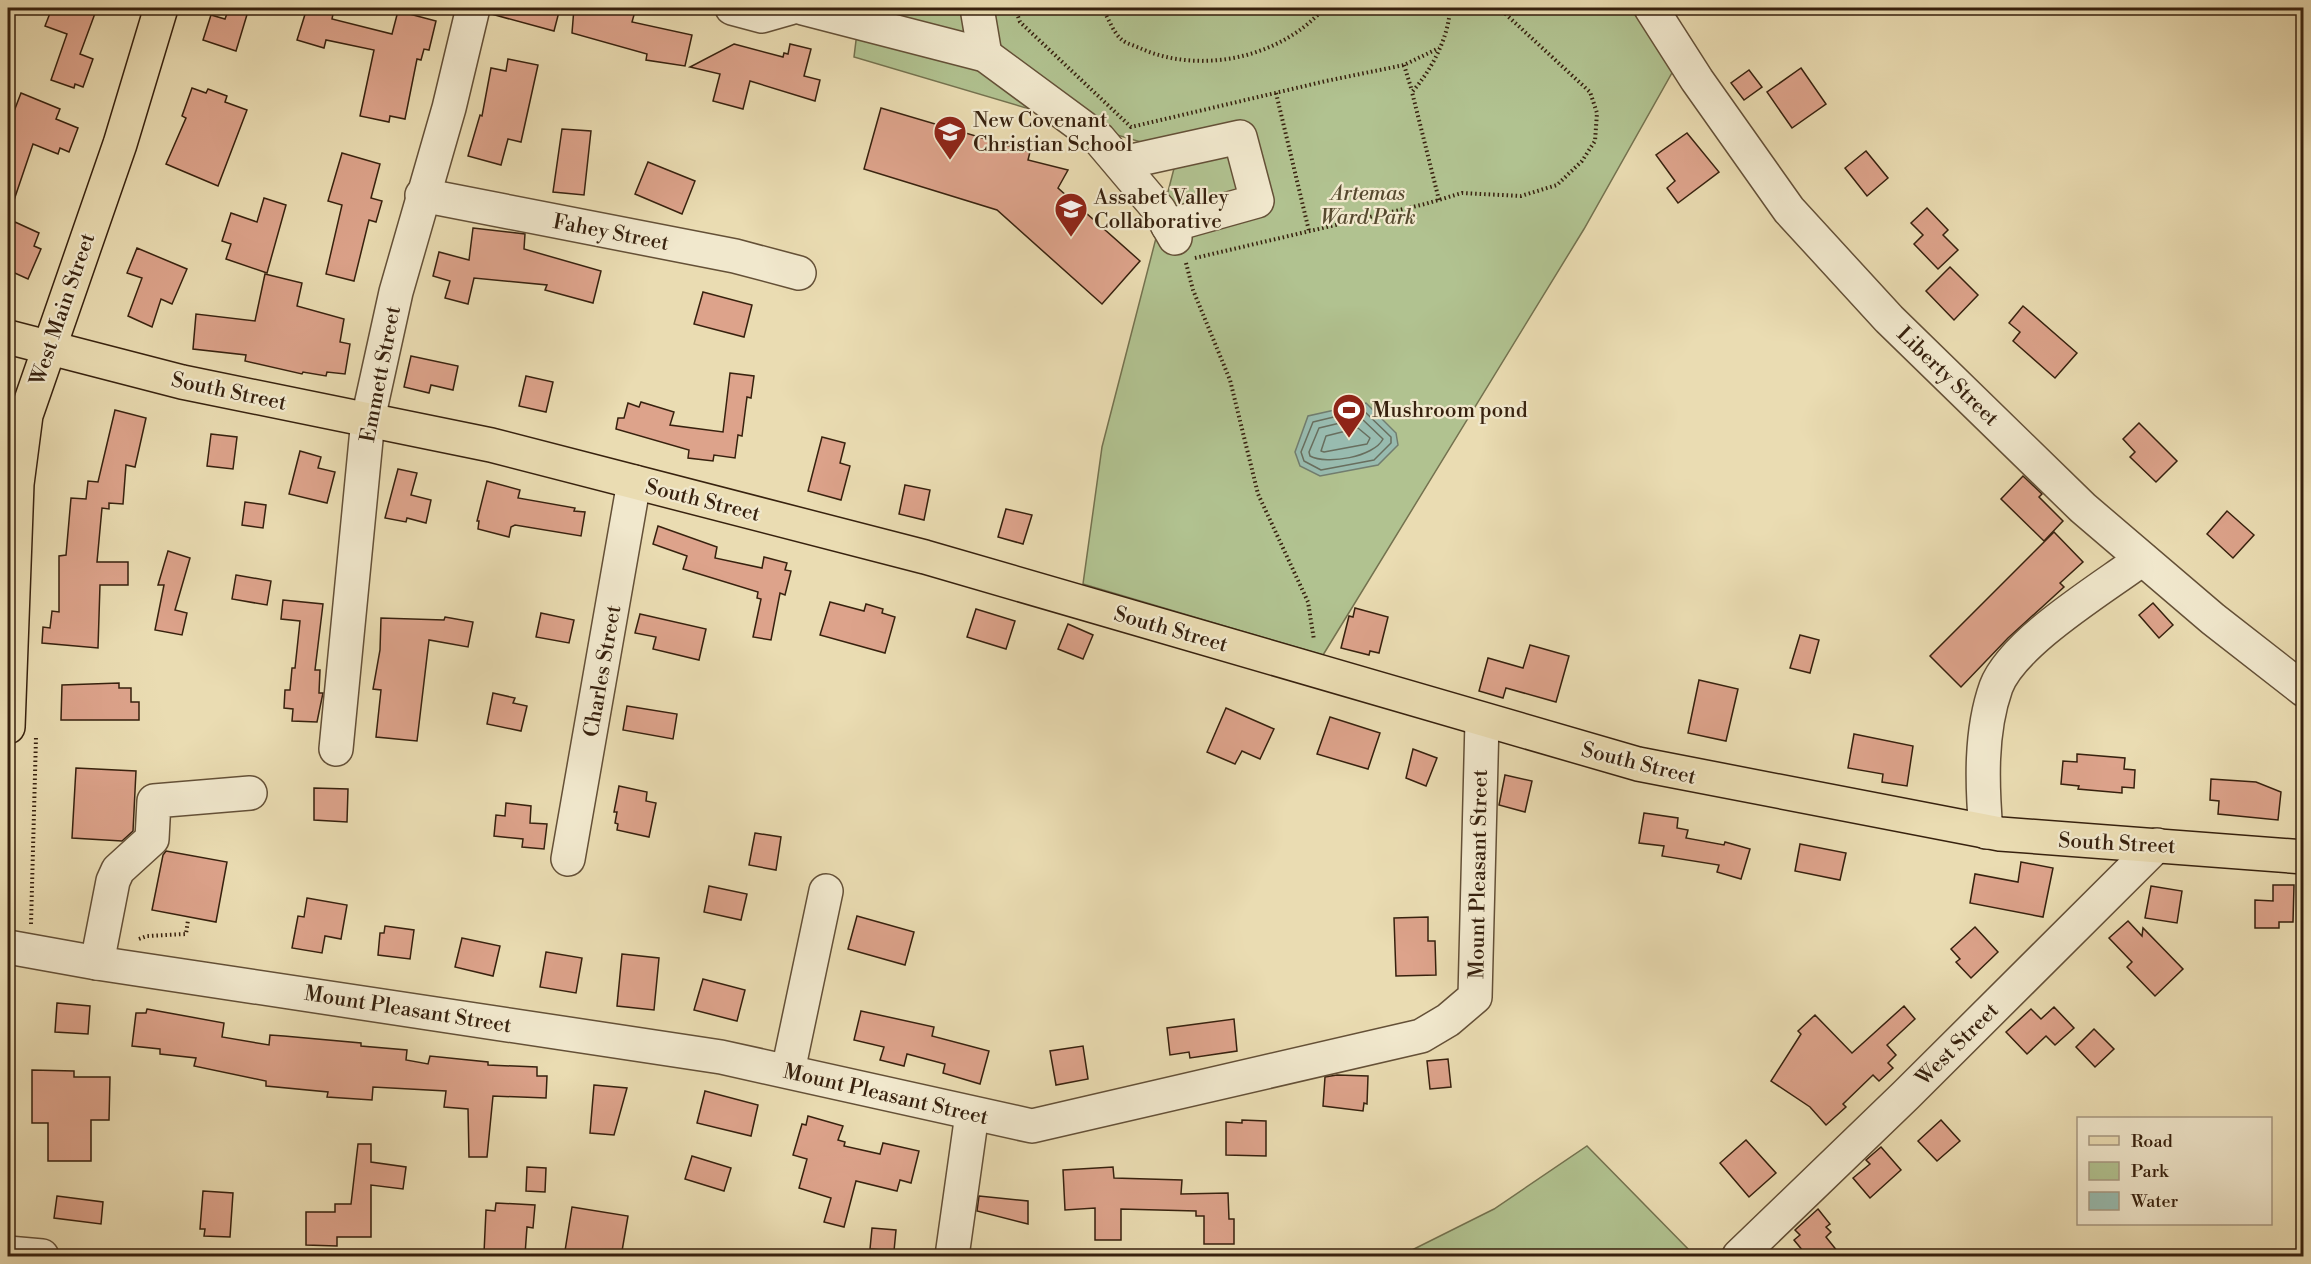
<svg xmlns="http://www.w3.org/2000/svg" width="2311" height="1264" font-family="'Libre Bodoni',serif">
<style>
.green{fill:#b1c290;stroke:#74724f;stroke-width:1.5}
.water{fill:#98bbaf;stroke:#717d6f;stroke-width:1.5}
.lines{fill:none;stroke-linecap:round;stroke-linejoin:round}
.shore{stroke:#686e5e;stroke-width:1.5}
.building{fill:#dda38b;stroke:#37210e;stroke-width:1.5}
.minor-casing{stroke:#645037;stroke-width:36}
.major-casing{stroke:#37210e;stroke-width:36}
.path{stroke:#37210e;stroke-width:4;stroke-dasharray:1.5 3;stroke-linecap:butt}
.minor{stroke:#f1e8cd;stroke-width:33}
.major{stroke:#eadcb2;stroke-width:33}
.labels{text-anchor:middle;stroke-width:4.5;stroke-linejoin:round;paint-order:stroke}
.poi-label{font-size:21px;fill:#37210e;stroke:#f1e8cd;text-anchor:start}
.park-label{font-size:21px;font-style:italic;fill:#56492e;stroke:#f1e8cd}
.street-label{font-size:21px;fill:#37210e;stroke:#f1e8cd}
</style>
<rect width="100%" height="100%" fill="#eadcb2"/>
<filter id="stains"><feTurbulence type="fractalNoise" baseFrequency=".00333" numOctaves="4"/><feColorMatrix values="0 0 0 0 .2 0 0 0 0 .09 0 0 0 0 .02 0 0 0 .5 -.17"/></filter>
<radialGradient id="worn" r=".72"><stop offset=".6" stop-color="#630" stop-opacity="0"/><stop offset="1" stop-color="#630" stop-opacity=".3"/></radialGradient>
<g class="green">
<polygon points="860,8 1633,8 1673,71 1584,229 1323,655 1083,584 1102,447 1178,153 854,57"/>
<polygon points="1587,1146 1695,1256 1400,1256 1494,1209"/>
</g>
<polygon class="water" points="1366,403 1396,433 1398,445 1378,465 1320,476 1300,466 1295,452 1308,416"/>
<g class="lines">
<g class="shore">
<polygon points="1363,410 1391,437 1391,443 1374,460 1321,470 1304,461 1301,452 1313,422"/>
<path d="M1361,418L1383,439C1374,457 1327,465 1310,456L1309,452L1319,428Z"/>
<polygon points="1358,428 1370,438 1367,444 1324,452 1321,451 1326,436"/>
</g>
</g>
<g class="building">
<polygon points="52,8 97,8 80,54 93,59 83,87 75,84 74,88 51,80 67,34 45,26"/>
<polygon points="229,8 249,8 236,51 203,40 211,15 225,19"/>
<polygon points="307,8 333,14 332,19 392,34 398,11 436,21 429,50 424,49 421,60 417,59 405,119 390,116 389,122 360,116 374,50 326,40 324,48 297,40"/>
<polygon points="491,8 560,8 554,31 491,14"/>
<polygon points="574,8 636,8 632,22 692,35 685,66 646,60 647,54 572,33"/>
<polygon points="734,44 783,57 784,53 788,54 790,44 811,49 804,76 820,80 815,101 750,81 743,109 713,101 720,74 690,67"/>
<polygon points="508,59 538,65 521,142 508,139 501,165 468,156 480,115 482,116 491,68 506,71"/>
<polygon points="1801,68 1826,104 1792,128 1767,92"/>
<polygon points="1749,70 1762,87 1744,100 1731,83"/>
<polygon points="192,88 206,93 208,89 227,96 225,102 247,110 218,186 166,164 186,118 182,116"/>
<polygon points="21,93 60,109 56,119 78,128 69,152 60,148 58,154 33,144 11,209 8,208 8,127"/>
<polygon points="881,108 1030,152 1028,160 1068,170 1058,188 1140,261 1102,304 997,210 864,169"/>
<polygon points="562,129 591,131 584,195 553,192"/>
<polygon points="1687,133 1719,172 1678,203 1667,188 1675,181 1656,155"/>
<polygon points="1866,151 1888,178 1867,196 1845,168"/>
<polygon points="342,153 380,164 371,198 382,201 376,222 369,220 354,281 326,274 342,205 328,201"/>
<polygon points="648,162 695,181 682,214 635,194"/>
<polygon points="264,198 286,205 267,273 226,259 231,244 222,241 231,213 257,222"/>
<polygon points="1927,208 1948,230 1943,235 1958,250 1938,269 1914,244 1923,235 1911,223"/>
<polygon points="15,222 39,233 34,246 41,249 28,279 8,270 8,240"/>
<polygon points="473,228 525,234 524,249 601,271 593,303 545,290 547,285 474,278 468,304 445,298 450,281 433,276 439,252 469,260"/>
<polygon points="137,248 187,269 172,304 161,299 152,327 128,316 142,278 127,273"/>
<polygon points="1950,267 1978,295 1954,320 1926,291"/>
<polygon points="265,274 302,283 297,306 344,319 340,342 350,344 345,374 327,372 326,376 303,372 302,374 245,361 246,355 193,349 196,314 255,321"/>
<polygon points="703,292 752,305 744,337 694,324"/>
<polygon points="2023,306 2077,353 2055,378 2013,341 2020,332 2009,323"/>
<polygon points="411,356 458,366 453,390 431,385 429,393 404,387"/>
<polygon points="730,373 754,376 751,398 747,397 742,436 738,435 735,458 714,455 713,461 688,458 689,450 616,429 618,418 624,418 628,403 639,407 641,402 674,412 670,425 723,432"/>
<polygon points="526,376 553,382 546,412 519,406"/>
<polygon points="115,410 146,418 135,467 126,465 123,504 109,503 109,509 102,508 97,562 128,562 128,585 100,585 98,648 42,643 43,627 50,628 52,611 59,612 59,556 66,555 71,498 86,499 88,481 98,482"/>
<polygon points="2139,423 2177,461 2156,482 2130,457 2135,452 2123,439"/>
<polygon points="211,434 237,437 233,469 207,466"/>
<polygon points="822,437 845,443 840,463 850,466 841,500 808,491"/>
<polygon points="300,451 321,457 318,468 335,472 327,503 289,494"/>
<polygon points="398,469 417,473 411,495 431,500 426,523 407,518 406,522 385,518"/>
<polygon points="2023,476 2042,494 2039,497 2063,521 2044,541 2001,499"/>
<polygon points="487,481 520,490 518,498 575,508 574,511 585,512 581,536 515,525 511,527 509,537 478,529 479,521 477,521"/>
<polygon points="905,485 930,490 924,520 899,514"/>
<polygon points="245,502 266,505 263,528 242,525"/>
<polygon points="1006,509 1032,515 1023,544 998,537"/>
<polygon points="2227,511 2254,535 2233,558 2207,534"/>
<polygon points="658,526 717,547 715,558 762,568 764,557 787,563 785,570 791,571 785,595 780,593 771,640 753,637 761,599 757,598 758,592 683,569 687,556 653,544"/>
<polygon points="2054,532 2083,562 2060,583 2064,587 2008,638 1961,687 1930,656"/>
<polygon points="168,551 190,558 175,610 187,613 182,635 155,630 164,585 158,585"/>
<polygon points="236,575 271,581 267,605 232,599"/>
<polygon points="283,600 323,604 315,670 320,670 319,693 323,693 317,722 292,721 293,709 284,708 285,690 290,690 292,668 295,668 300,621 281,619"/>
<polygon points="830,602 864,611 866,604 883,609 882,613 895,617 885,653 820,635"/>
<polygon points="2153,603 2173,625 2159,638 2139,615"/>
<polygon points="1355,608 1388,617 1379,653 1370,651 1369,655 1341,648 1349,616 1353,617"/>
<polygon points="976,609 1015,621 1006,649 967,637"/>
<polygon points="541,613 574,620 569,643 536,637"/>
<polygon points="640,614 706,629 699,660 653,649 656,637 635,633"/>
<polygon points="445,617 473,622 468,647 429,640 417,741 376,737 381,690 373,689 380,650 381,618 444,620"/>
<polygon points="1068,624 1093,635 1083,659 1058,649"/>
<polygon points="1800,635 1819,640 1810,673 1790,668"/>
<polygon points="1530,645 1569,656 1556,702 1506,688 1503,698 1479,691 1488,658 1523,668"/>
<polygon points="1699,680 1738,689 1726,741 1688,733"/>
<polygon points="119,683 119,688 131,688 131,702 139,702 139,720 61,720 62,685"/>
<polygon points="493,693 515,698 513,703 527,706 521,731 487,724"/>
<polygon points="627,706 677,714 673,739 623,730"/>
<polygon points="1226,708 1274,729 1260,759 1242,751 1235,764 1207,752"/>
<polygon points="1330,717 1380,733 1368,769 1317,754"/>
<polygon points="1854,734 1913,746 1907,786 1882,782 1883,774 1848,768"/>
<polygon points="1413,749 1437,758 1426,786 1406,778"/>
<polygon points="2077,754 2125,758 2124,769 2135,770 2134,788 2122,787 2122,793 2078,789 2079,786 2061,784 2063,761 2077,762"/>
<polygon points="76,768 136,771 133,831 122,841 72,838"/>
<polygon points="1505,775 1532,781 1525,812 1499,805"/>
<polygon points="2211,779 2256,782 2281,792 2278,820 2218,814 2219,801 2210,800"/>
<polygon points="619,786 647,792 646,801 656,803 649,837 617,830 618,824 615,823 617,812 614,812"/>
<polygon points="314,788 348,789 347,822 314,820"/>
<polygon points="506,803 531,806 530,823 547,824 544,849 522,847 523,839 494,836 496,815 505,816"/>
<polygon points="1644,813 1678,818 1677,828 1688,830 1686,838 1724,845 1725,842 1750,849 1741,879 1717,872 1719,865 1662,856 1664,846 1639,843"/>
<polygon points="755,833 781,837 776,870 749,865"/>
<polygon points="1800,844 1846,853 1840,880 1795,871"/>
<polygon points="166,851 227,862 216,922 152,910 163,855"/>
<polygon points="2021,862 2053,868 2043,917 1970,903 1975,874 2018,882"/>
<polygon points="2273,885 2294,885 2293,922 2279,922 2279,928 2255,928 2255,900 2273,901"/>
<polygon points="709,886 747,894 741,920 704,912"/>
<polygon points="2151,886 2182,891 2177,923 2145,918"/>
<polygon points="307,898 347,905 341,939 325,936 322,953 292,948 298,916 304,917"/>
<polygon points="857,916 914,932 905,965 848,949"/>
<polygon points="1428,917 1428,941 1435,941 1436,975 1396,976 1394,918"/>
<polygon points="2128,921 2142,936 2143,928 2183,969 2155,996 2127,967 2132,962 2109,938"/>
<polygon points="385,926 414,930 410,959 378,955 380,933 384,933"/>
<polygon points="1975,927 1998,952 1971,978 1956,962 1960,959 1951,949"/>
<polygon points="462,938 500,946 493,976 455,967"/>
<polygon points="546,952 582,958 576,993 540,987"/>
<polygon points="622,954 659,958 654,1010 617,1006"/>
<polygon points="703,979 745,990 737,1021 694,1010"/>
<polygon points="57,1003 90,1006 88,1034 55,1032"/>
<polygon points="1904,1006 1915,1019 1887,1045 1896,1055 1888,1063 1893,1068 1879,1081 1873,1075 1843,1104 1846,1107 1826,1125 1810,1107 1771,1081 1801,1034 1798,1031 1815,1015 1852,1053"/>
<polygon points="2054,1007 2074,1028 2055,1045 2046,1036 2027,1054 2006,1032 2031,1009 2041,1019"/>
<polygon points="147,1009 224,1023 222,1037 269,1045 270,1035 284,1036 361,1043 361,1046 407,1050 406,1060 428,1064 430,1056 488,1062 488,1065 537,1067 537,1076 547,1076 546,1098 493,1096 487,1157 469,1157 468,1109 444,1107 446,1091 373,1087 372,1100 327,1097 328,1092 266,1086 266,1081 194,1066 196,1058 160,1054 160,1049 132,1046 136,1013 146,1013"/>
<polygon points="861,1011 934,1027 932,1036 989,1051 980,1084 943,1073 945,1064 907,1054 904,1066 880,1060 884,1047 854,1040"/>
<polygon points="1234,1019 1237,1051 1190,1058 1189,1052 1170,1055 1167,1028"/>
<polygon points="2094,1029 2114,1049 2095,1067 2076,1047"/>
<polygon points="1083,1046 1088,1079 1056,1085 1050,1051"/>
<polygon points="1448,1059 1451,1087 1430,1089 1427,1061"/>
<polygon points="32,1070 74,1071 74,1077 110,1077 109,1120 91,1120 91,1161 48,1161 48,1123 32,1123"/>
<polygon points="1337,1075 1368,1076 1367,1104 1364,1103 1363,1111 1323,1106 1325,1077"/>
<polygon points="594,1085 627,1088 614,1135 590,1133"/>
<polygon points="705,1091 758,1105 751,1136 697,1123"/>
<polygon points="808,1116 843,1126 838,1140 845,1142 844,1146 880,1154 883,1143 919,1151 911,1183 900,1180 897,1191 856,1181 844,1227 824,1222 831,1198 799,1188 807,1159 793,1155 802,1124 806,1125"/>
<polygon points="1242,1120 1266,1121 1266,1156 1226,1155 1226,1122 1242,1123"/>
<polygon points="1941,1120 1960,1141 1937,1161 1918,1141"/>
<polygon points="1746,1140 1776,1173 1749,1197 1720,1163"/>
<polygon points="358,1144 371,1144 371,1162 406,1167 403,1189 371,1185 371,1237 337,1237 337,1246 306,1245 306,1212 335,1212 335,1204 351,1204"/>
<polygon points="1881,1147 1901,1170 1870,1198 1853,1178 1870,1164 1866,1160"/>
<polygon points="692,1156 731,1168 724,1191 685,1179"/>
<polygon points="527,1167 546,1168 545,1192 526,1191"/>
<polygon points="1113,1167 1114,1178 1182,1180 1181,1194 1228,1193 1229,1219 1234,1219 1234,1244 1204,1244 1204,1216 1196,1216 1196,1211 1121,1209 1121,1240 1095,1240 1095,1208 1065,1210 1063,1170"/>
<polygon points="203,1191 233,1193 230,1237 204,1236 205,1229 200,1229"/>
<polygon points="57,1196 103,1202 101,1224 54,1218"/>
<polygon points="979,1196 1028,1201 1028,1224 977,1211"/>
<polygon points="496,1203 535,1205 533,1228 527,1227 525,1255 484,1253 486,1210 495,1211"/>
<polygon points="572,1207 628,1216 621,1257 596,1257 565,1251"/>
<polygon points="1818,1209 1830,1224 1826,1227 1831,1232 1826,1237 1842,1257 1808,1257 1794,1240 1800,1235 1795,1230"/>
<polygon points="872,1228 896,1230 894,1251 870,1249"/>
</g>
<g class="lines">
<g class="minor-casing">
<g id="minor">
<polyline points="732,8 762,16 790,8"/>
<polyline points="803,8 985,55 1099,139 1159,210 1175,238"/>
<polyline points="977,8 985,55"/>
<polyline points="1651,8 1697,80 1789,210 1889,319 2083,508 2213,619 2304,690"/>
<polyline points="1122,163 1240,137 1257,201 1168,226"/>
<polyline points="422,195 735,256 799,273"/>
<polyline points="336,749 368,419 396,292 449,108 473,8"/>
<path d="M1986,832C1982,785 1980,732 1996,687C2013,642 2103,588 2142,559"/>
<polyline points="568,859 634,482"/>
<polyline points="8,947 97,963 721,1057 1032,1126 1421,1036 1448,1020 1475,997 1482,721"/>
<polyline points="97,963 113,881 118,870 152,839 154,801 250,793"/>
<polyline points="788,1071 826,891"/>
<polyline points="8,1253 42,1256"/>
<polyline points="952,1256 972,1114"/>
<polyline points="1739,1256 1906,1095 2157,845"/>
</g>
</g>
<g class="major-casing">
<g id="major">
<polyline points="8,337 182,382 491,445 925,557 1638,764 2000,834 2304,857"/>
<polyline points="8,727 17,484 26,415 120,144 161,8"/>
</g>
</g>
<g class="path">
<polyline points="1015,8 1020,22 1131,127 1326,81 1404,65 1439,48"/>
<path d="M1102,8C1108,17 1113,32 1121,39C1126,44 1136,46 1142,49C1202,75 1282,57 1324,8"/>
<polyline points="1404,65 1412,91"/>
<polyline points="1276,93 1309,231"/>
<path d="M1439,200L1412,92C1431,71 1449,37 1450,8"/>
<polyline points="1195,258 1425,204 1462,193 1521,196 1557,185 1582,161 1595,141 1597,113 1590,92 1499,8"/>
<polyline points="1186,263 1193,290 1230,380 1258,494 1308,602 1314,640"/>
<polyline points="31,924 36,737"/>
<polyline points="139,939 147,936 186,934 188,920"/>
</g>
<use href="#minor" class="minor"/>
<use href="#major" class="major"/>
</g>
<defs>
<g id="school-pin" transform="scale(1.725)"><path d="M0 17L-7.5 6A9.5 9.5 0 1 1 7.5 6Z" fill="#8f2418" stroke="#f1e8cd"/><path d="M0-5L7-2L0 1L-7-2ZM-4 1L0 2.5L4 1V4Q0 6-4 4Z" fill="#fff"/></g>
<g id="stadium-pin" transform="scale(1.725)"><path d="M0 17L-7.5 6A9.5 9.5 0 1 1 7.5 6Z" fill="#8f2418" stroke="#f1e8cd"/><path d="M0-5a6.5 5 0 1 0 0 10a6.5 5 0 1 0 0-10ZM-3.5-1.8h7v3.6h-7Z" fill="#fff"/></g>
</defs>
<g fill-rule="evenodd">
<use href="#school-pin" x="950" y="132"/>
<use href="#school-pin" x="1071" y="209"/>
<use href="#stadium-pin" x="1349" y="410"/>
</g>
<g class="labels">
<g class="poi-label">
<text x="973" y="127">New Covenant<tspan x="973" dy="24">Christian School</tspan></text>
<text x="1094" y="204">Assabet Valley<tspan x="1094" dy="24">Collaborative</tspan></text>
<text x="1372" y="417">Mushroom pond</text>
</g>
<g class="park-label">
<text x="1368" y="200">Artemas<tspan x="1368" dy="24">Ward Park</tspan></text>
</g>
<g class="street-label">
<text transform="translate(611 232) rotate(11)" y="7">Fahey Street</text>
<text transform="translate(62 309) rotate(-71)" y="7">West Main Street</text>
<text transform="translate(380 374) rotate(-79)" y="7">Emmett Street</text>
<text transform="translate(1948 376) rotate(44)" y="7">Liberty Street</text>
<text transform="translate(229 391) rotate(12)" y="7">South Street</text>
<text transform="translate(703 500) rotate(14)" y="7">South Street</text>
<text transform="translate(1171 629) rotate(16)" y="7">South Street</text>
<text transform="translate(602 671) rotate(-80)" y="7">Charles Street</text>
<text transform="translate(1639 763) rotate(14)" y="7">South Street</text>
<text transform="translate(2117 843) rotate(3)" y="7">South Street</text>
<text transform="translate(1478 874) rotate(-89)" y="7">Mount Pleasant Street</text>
<text transform="translate(408 1009) rotate(9)" y="7">Mount Pleasant Street</text>
<text transform="translate(1957 1044) rotate(-45)" y="7">West Street</text>
<text transform="translate(886 1094) rotate(13)" y="7">Mount Pleasant Street</text>
</g>
</g>
<rect width="2311" height="1264" fill="none" stroke="#eadcb2" stroke-width="30"/>
<rect x="9" y="9" width="2293" height="1246" fill="none" stroke="#37210e" stroke-width="3"/>
<rect x="15" y="15" width="2281" height="1234" fill="none" stroke="#37210e" stroke-width="1.5"/>
<rect x="2077" y="1117" width="195" height="108" fill="#f1e8cd" stroke="#a79881" stroke-width="1.5"/>
<rect x="2089" y="1136" width="30" height="9" fill="#eadcb2" stroke="#a79881" stroke-width="1.5"/>
<text x="2131" y="1147" font-size="18" fill="#37210e">Road</text>
<rect x="2089" y="1162" width="30" height="18" fill="#b1c290" stroke="#a79881" stroke-width="1.5"/>
<text x="2131" y="1177" font-size="18" fill="#37210e">Park</text>
<rect x="2089" y="1192" width="30" height="18" fill="#98bbaf" stroke="#a79881" stroke-width="1.5"/>
<text x="2131" y="1207" font-size="18" fill="#37210e">Water</text>
<rect width="100%" height="100%" filter="url(#stains)"/>
<rect width="100%" height="100%" fill="url(#worn)"/>
</svg>
